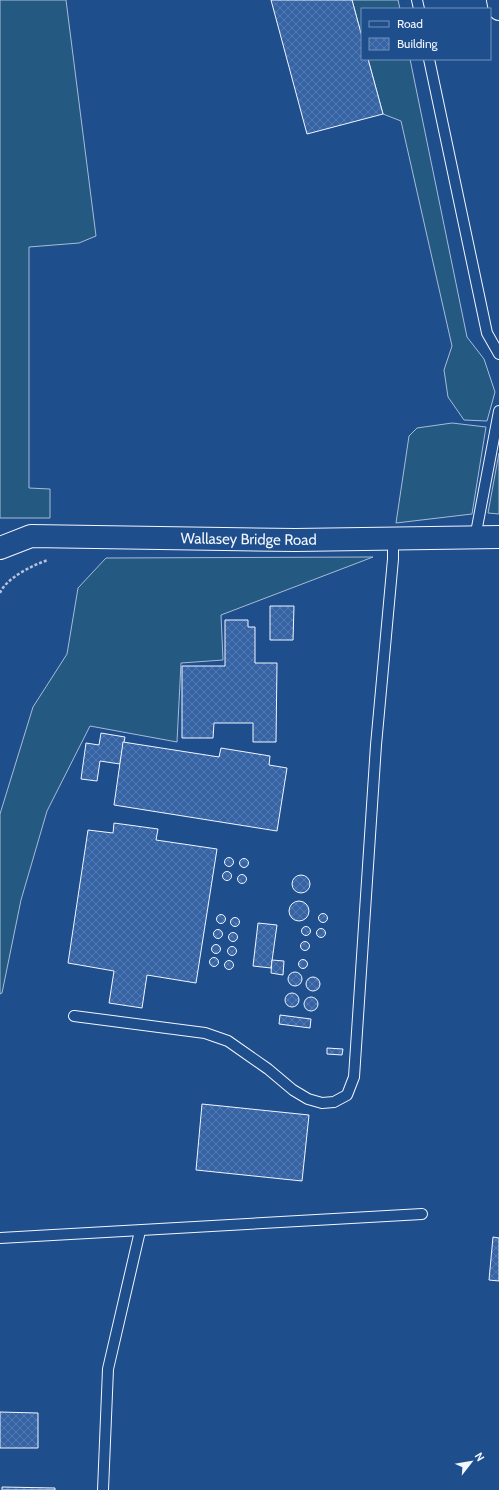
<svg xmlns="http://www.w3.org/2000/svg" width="499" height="1490" font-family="Cabin,sans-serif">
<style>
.grass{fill:#245a82;stroke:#a8bbd7}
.building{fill:url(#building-cross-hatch);stroke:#f2f6ff}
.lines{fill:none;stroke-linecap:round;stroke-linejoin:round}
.lane-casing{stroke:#f2f6ff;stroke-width:12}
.street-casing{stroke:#f2f6ff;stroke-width:22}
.primary-casing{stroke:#f2f6ff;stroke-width:24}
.path{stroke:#b3c4dc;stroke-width:2.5;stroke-dasharray:3 2;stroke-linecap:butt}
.lane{stroke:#1f4e8c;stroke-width:10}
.street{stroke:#1f4e8c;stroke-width:20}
.primary{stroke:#1f4e8c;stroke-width:22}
.labels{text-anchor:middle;stroke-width:3;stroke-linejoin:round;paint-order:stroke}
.street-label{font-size:15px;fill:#f2f6ff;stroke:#1f4e8c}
</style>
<defs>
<pattern id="building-cross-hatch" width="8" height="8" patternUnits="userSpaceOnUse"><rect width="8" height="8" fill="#3563a3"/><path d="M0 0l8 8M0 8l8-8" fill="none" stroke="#537ab1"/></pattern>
</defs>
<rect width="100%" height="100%" fill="#1f4e8c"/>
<g class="grass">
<polygon points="0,0 66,0 96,236 79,243 29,247 29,488 50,489 50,518 0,518"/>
<polygon points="352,0 398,0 400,9 362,9 362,37"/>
<polygon points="368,59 410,59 467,337 484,359 495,392 487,421 464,420 448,397 444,370 452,346 401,121 383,114"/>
<polygon points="452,423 486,427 472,514 396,523 409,436 417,428"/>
<polygon points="499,453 499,514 488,513"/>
<polygon points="373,557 221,615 223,660 181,663 177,742 90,726 47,811 21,900 2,993 0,994 0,814 33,707 67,654 78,588 106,558"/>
</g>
<g class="building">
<polygon points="271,0 352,0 362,37 362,59 368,59 383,114 307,134"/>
<polygon points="270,606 294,606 293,640 270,640"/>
<polygon points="225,620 248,620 248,627 255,627 255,663 277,663 276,742 253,742 253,723 214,723 213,738 182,738 182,666 225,666"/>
<polygon points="101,733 125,737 120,764 100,761 97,781 81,779 86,743 99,745"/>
<polygon points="123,742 219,757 221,748 270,756 269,765 287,768 277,831 114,805"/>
<polygon points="114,823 158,829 156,840 217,849 196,983 147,975 142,1008 109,1003 114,971 68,963 88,830 113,833"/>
<circle cx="229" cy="862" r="4.5"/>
<circle cx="244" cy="863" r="4.5"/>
<circle cx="227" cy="876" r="4.5"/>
<circle cx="242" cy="879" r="4.5"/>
<circle cx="301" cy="884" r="9"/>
<circle cx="299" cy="911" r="10"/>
<circle cx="323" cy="918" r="4.5"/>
<circle cx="221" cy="919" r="4.5"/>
<circle cx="235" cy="922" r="4.5"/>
<polygon points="258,923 277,925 271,968 253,966"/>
<circle cx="306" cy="931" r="4.5"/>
<circle cx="321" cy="933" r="4.5"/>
<circle cx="218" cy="934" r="4.5"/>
<circle cx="233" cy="937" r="4.5"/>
<circle cx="305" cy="946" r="4.5"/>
<circle cx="216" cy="949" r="4.5"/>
<circle cx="232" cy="951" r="4.5"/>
<circle cx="214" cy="962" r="4.5"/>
<circle cx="303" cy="964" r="4.5"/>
<polygon points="272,960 284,961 283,975 271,973"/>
<circle cx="229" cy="965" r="4.5"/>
<circle cx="295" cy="979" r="7"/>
<circle cx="313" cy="984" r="7"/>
<circle cx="292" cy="1000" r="7"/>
<circle cx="311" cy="1004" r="7"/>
<polygon points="280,1015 311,1019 310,1028 279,1024"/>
<polygon points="327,1048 343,1049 342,1055 327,1054"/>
<polygon points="202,1104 309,1115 302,1181 196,1170"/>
<polygon points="493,1237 499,1238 499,1281 489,1280"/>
<polygon points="0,1412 38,1413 38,1448 0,1448"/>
<polygon points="2,1487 55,1488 55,1490 2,1490"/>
</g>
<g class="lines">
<g class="lane-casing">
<g id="lane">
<polyline points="417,0 419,9"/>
<polyline points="429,59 487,333 499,354"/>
<polyline points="475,538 499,411"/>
<polyline points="74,1016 205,1033 228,1041 268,1069 293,1090 308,1099 322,1103 334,1102 347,1095 354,1077 376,745 393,559 393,539"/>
<polyline points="0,1238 422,1214"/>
<polyline points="103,1490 108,1369 140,1231"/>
</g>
</g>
<g class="street-casing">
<polyline id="street" points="497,0 499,10"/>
</g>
<g class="primary-casing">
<g id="primary">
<path id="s1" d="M0,548L31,536L295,540L499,537"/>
</g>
</g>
<path class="path" d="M0,593C6,578 33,565 48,560"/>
<use href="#lane" class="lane"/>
<use href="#street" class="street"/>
<use href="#primary" class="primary"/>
</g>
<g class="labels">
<g class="street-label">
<text dy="5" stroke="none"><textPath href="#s1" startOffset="251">Wallasey Bridge Road</textPath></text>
</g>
</g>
<rect x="361" y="8" width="130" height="52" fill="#1f4e8c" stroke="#7391ba"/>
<rect x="369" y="21" width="20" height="6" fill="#1f4e8c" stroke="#7391ba"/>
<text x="397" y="28" font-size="12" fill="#f2f6ff">Road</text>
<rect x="369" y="38" width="20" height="12" fill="url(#building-cross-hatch)" stroke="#7391ba"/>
<text x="397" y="48" font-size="12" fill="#f2f6ff">Building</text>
<g transform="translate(471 1462) rotate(59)" stroke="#1f4e8c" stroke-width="3" paint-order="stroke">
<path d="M0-3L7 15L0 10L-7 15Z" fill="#f2f6ff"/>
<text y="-6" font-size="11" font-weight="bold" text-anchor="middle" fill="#f2f6ff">N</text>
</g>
</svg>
